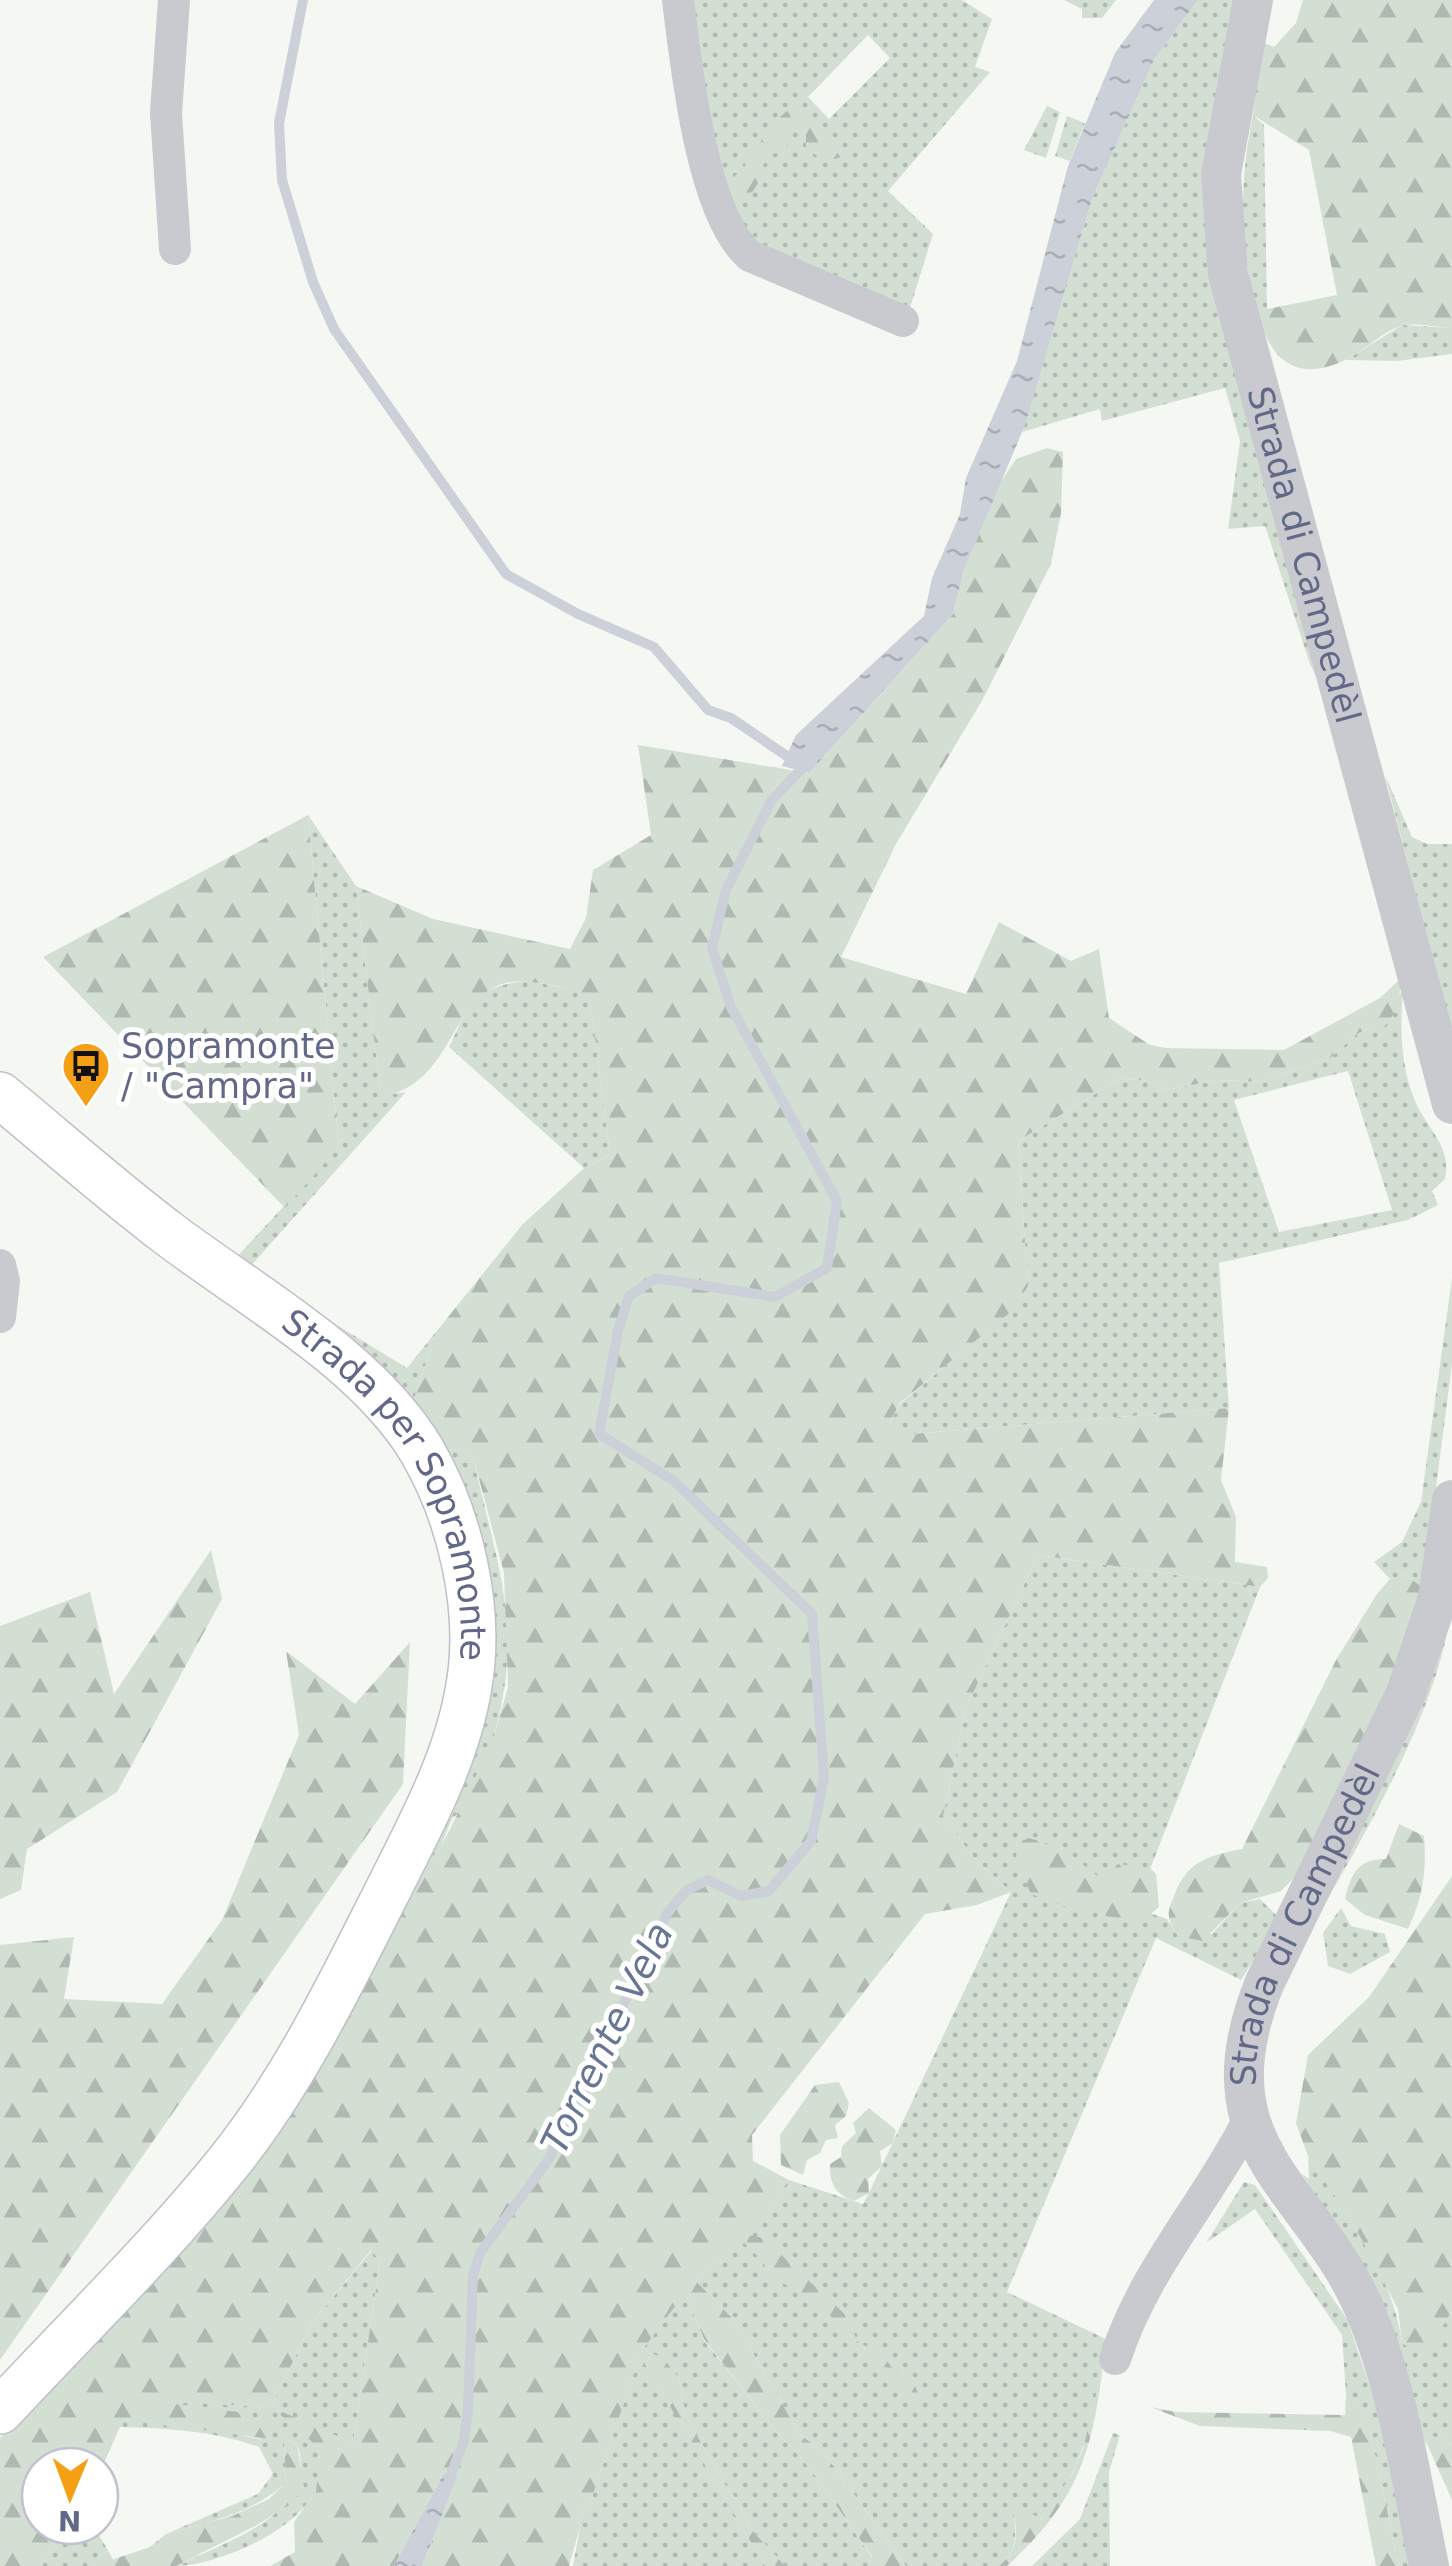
<svg xmlns="http://www.w3.org/2000/svg" width="1452" height="2566" font-family="'DejaVu Sans',sans-serif">
<style>
.grass{fill:url(#grass-dots);fill-rule:evenodd}
.forest{fill:url(#forest-firs);fill-rule:evenodd}
.water{fill:url(#water-ripples)}
.lines{fill:none;stroke-linecap:round;stroke-linejoin:round}
.stream{stroke:#ccd0d8;stroke-width:10}
.secondary-casing{stroke:#bfc0c7;stroke-width:48}
.minor{stroke:#c8cacf;stroke-width:32}
.tertiary{stroke:#c8cacf;stroke-width:40}
.secondary{stroke:#fff;stroke-width:45}
.labels{text-anchor:middle;stroke-width:10;stroke-linejoin:round;paint-order:stroke}
.street-label{font-size:35px;fill:#626887;stroke:#fff}
.poi-label{font-size:35px;fill:#626887;stroke:#fff;text-anchor:start}
.water-label{font-size:38px;font-style:italic;fill:#677692;stroke:#fff}
</style>
<defs>
<pattern id="grass-dots" width="8" height="8" patternUnits="userSpaceOnUse" patternTransform="scale(2.5)"><rect width="8" height="8" fill="#d4dfd4"/><path d="M2 2h.1M6 6h.1" fill="none" stroke="#afb9b2" stroke-width="1.8" stroke-linecap="round"/></pattern>
<pattern id="forest-firs" width="22" height="20" patternUnits="userSpaceOnUse" patternTransform="scale(2.5)"><rect width="22" height="20" fill="#d4dfd4"/><path d="M5 1l3.5 6h-7zM16 11l3.5 6h-7z" fill="#afb9b2"/></pattern>
<pattern id="water-ripples" width="26" height="14" patternUnits="userSpaceOnUse" patternTransform="scale(2.5)"><rect width="26" height="14" fill="#ccd0d8"/><path d="M2 4q2-2 4 0t4 0M15 11q2-2 4 0t4 0" fill="none" stroke="#a9adb5"/></pattern>
</defs>
<rect width="100%" height="100%" fill="#f5f7f3"/>
<g class="grass">
<path d="M687,0H962L992,19L975,67L990,72L888,191L933,234L910,308L767,256L738,226L701,92ZM868,35L890,58L829,119L808,97Z"/>
<polygon points="1064,0 1116,0 1102,18 1082,18 1082,9"/>
<polygon points="1198,0 1236,0 1203,160 1205,228 1323,690 1310,664 1265,526 1228,529 1240,441 1225,388 1102,421 1100,409 1022,432 1092,199 1154,60"/>
<polygon points="1047,106 1060,112 1046,158 1024,150"/>
<path d="M1253,115L1264,125L1267,309L1257,311C1239,245 1239,182 1253,115Z"/>
<polygon points="1067,116 1085,123 1070,161 1055,156"/>
<polygon points="1402,325 1452,328 1452,354 1397,361 1346,360"/>
<polygon points="1385,775 1412,837 1427,844 1452,844 1452,1034"/>
<polygon points="308,815 356,886 381,1096 406,1092 247,1270 407,1368 436,1332 412,1405 232,1262 339,1147"/>
<path d="M528,981L578,990L590,997L610,1155L584,1168L449,1047C471,1001 474,986 528,981Z"/>
<path d="M1403,990C1400,1028 1400,1064 1415,1101C1427,1129 1452,1146 1445,1179L1432,1191L1438,1205L1408,1220L1219,1263L1229,1408L911,1434L890,1423L900,1404L1012,1310L1028,1286L1018,1141L1121,1078L1149,1081L1166,1090L1218,1080L1263,1082L1330,1058L1357,1034L1374,1025ZM1348,1071L1392,1210L1279,1232L1234,1100Z"/>
<polygon points="1452,1278 1452,1364 1423,1588 1406,1575 1390,1579 1374,1562 1402,1542 1421,1502"/>
<path d="M445,1449L461,1450L474,1460C496,1564 525,1626 494,1736L529,1765L452,1818L441,1847L414,1879L455,1791Z"/>
<path d="M1038,1555L1260,1587L1135,1908L1167,1919L1178,1936L1212,1934L1240,1903L1260,1899L1279,1918L1241,1980L1156,1938L1007,2292L1108,2340C1094,2402 1088,2471 1040,2519L1013,2510C1017,2532 1018,2551 999,2566H906L822,2450L800,2435L734,2320L695,2280L748,2235L789,2180L863,2204L869,2193L1011,1892L973,1857L943,1816L966,1708Z"/>
<path d="M1452,1589C1451,1698 1350,1859 1296,1954Z"/>
<polygon points="1341,1908 1351,1926 1385,1934 1390,1952 1350,1974 1328,1966 1323,1933"/>
<path d="M1308,2156C1346,2213 1393,2274 1402,2343L1428,2351L1452,2310V2448L1448,2441L1430,2436L1427,2444L1417,2430L1388,2313L1302,2174L1309,2179Z"/>
<polygon points="1244,2182 1255,2185 1347,2319 1384,2428 1413,2566 1399,2566 1366,2413 1346,2395 1342,2335 1255,2209 1206,2243"/>
<path d="M372,2250L380,2261L353,2443L276,2411C290,2422 313,2436 319,2455C338,2516 222,2566 176,2566C226,2541 321,2514 297,2444L284,2439L286,2482C253,2514 209,2522 166,2534L258,2494L273,2474L259,2447C214,2431 167,2428 119,2427L122,2420L213,2428L266,2441L130,2399L271,2407L311,2324Z"/>
<path d="M685,2292L704,2340L781,2438C803,2451 852,2530 872,2557L869,2566H785L750,2528L738,2501L725,2485L685,2414L679,2378L643,2349Z"/>
<polygon points="640,2355 765,2566 573,2566 580,2527 577,2517 589,2506"/>
<polygon points="1113,2433 1120,2435 1109,2472 1110,2566 1032,2566 1080,2519"/>
<polygon points="68,2526 94,2526 114,2561 93,2566 41,2566"/>
</g>
<g class="forest">
<path d="M1303,0H1452V328C1437,327 1419,323 1404,325C1386,329 1366,349 1349,358C1297,385 1270,361 1257,311L1337,295L1309,150L1253,115L1262,42L1274,47L1296,23Z"/>
<path d="M793,106L843,149L841,157L824,162L806,147V130L796,128L784,151L765,156C763,178 754,198 734,204L726,185L745,166L746,153L761,145L762,132Z"/>
<path d="M1047,448L1063,452L1061,513L1051,564L983,699L896,844L841,957L966,994L999,922L1071,961L1099,949L1109,1018L1150,1045L1166,1048L1284,1050L1380,998L1401,978L1398,1008L1384,1027L1374,1025L1357,1034L1330,1058L1263,1082L1218,1080L1166,1090L1149,1081L1121,1078L1018,1141L1028,1286L1013,1310L900,1403L890,1422L912,1434L1229,1408L1221,1480L1236,1517L1235,1562L1267,1567L1268,1578L1260,1587L1038,1555L966,1708L943,1816L973,1857L1011,1892L977,1905L925,1914L752,2135L753,2161L789,2180L749,2235L763,2238L848,2317L857,2341L884,2357L900,2378L915,2386L923,2404L911,2407L849,2341L821,2303L769,2276L762,2260L742,2241L695,2280L734,2320L800,2435L822,2450L906,2566H869L872,2556C852,2530 803,2451 781,2438L704,2339L685,2293L643,2349L664,2359L679,2378L685,2414L725,2485L738,2501L750,2528L785,2566H765L640,2356L589,2506L577,2517L580,2527L569,2566H422L457,2478L443,2475L394,2566H270L295,2552L294,2522L316,2491L318,2473L320,2457L312,2442L271,2407L154,2401L245,2413L269,2424L272,2439L123,2420L100,2472V2466H40V2526H68L41,2566H0V2438L210,2214L414,1879L441,1847L467,1795L494,1736L508,1687L504,1573L474,1460L461,1450L445,1449L412,1405L436,1332L522,1225L584,1168L610,1155L590,998C574,987 556,986 538,983C445,967 466,1082 381,1097L356,886L433,919L570,949L586,918L593,870L651,835L638,745L809,773L953,614L964,570L1000,483L1016,459ZM371,2250L380,2261L353,2443L271,2407L311,2324Z"/>
<polygon points="308,815 339,1147 285,1208 43,957"/>
<polygon points="211,1550 222,1599 117,1792 27,1849 21,1890 0,1899 0,1626 90,1592 114,1694"/>
<path d="M1406,1575L1423,1588L1401,1659L1298,1874L1281,1891L1240,1903L1203,1941L1178,1936C1164,1916 1168,1911 1176,1891C1189,1860 1211,1855 1242,1849L1336,1660L1377,1594L1390,1579Z"/>
<polygon points="410,1642 403,1784 0,2360 0,1945 74,1937 64,1999 162,2004 222,1920 299,1735 286,1651 355,1704"/>
<path d="M1399,1824L1424,1836C1427,1871 1423,1897 1408,1929L1365,1915L1345,1899C1351,1873 1358,1859 1386,1859Z"/>
<path d="M1029,1838C1057,1846 1081,1861 1102,1880L1118,1864L1150,1868L1156,1874L1159,1907L1142,1922L1106,1916L1096,1908L1072,1909L1031,1894L1015,1861L1019,1842Z"/>
<polygon points="1452,1876 1452,2310 1429,2351 1415,2353 1402,2343 1398,2309 1355,2227 1308,2156 1296,2123 1308,2055 1369,1997"/>
<polygon points="839,2082 849,2103 846,2116 835,2125 838,2138 826,2140 820,2153 807,2160 803,2175 781,2165 780,2135 815,2085"/>
<path d="M869,2108L896,2130L893,2143L880,2151L882,2166L868,2179L869,2193L854,2201C836,2195 829,2183 830,2164L841,2157L842,2146L856,2133L853,2123Z"/>
<path d="M1103,2365C1092,2456 1076,2503 1007,2566H999C1018,2551 1019,2531 1012,2509L1026,2510L1041,2519L1071,2476L1083,2449Z"/>
<polygon points="1346,2395 1366,2412 1399,2566 1376,2566 1351,2437 1330,2431 1200,2426 1150,2407 1176,2412 1345,2415"/>
<polygon points="1430,2435 1448,2441 1452,2448 1452,2500 1427,2444"/>
<polygon points="284,2439 297,2444 304,2487 289,2505 257,2525 176,2566 93,2566 150,2547 166,2534 232,2516 269,2499 286,2482"/>
</g>
<g class="water">
<polygon points="1154,0 1198,0 1154,60 1092,199 1025,425 964,570 953,614 809,773 782,766 796,735 924,616 932,578 960,514 966,478 1017,361 1068,166 1115,53"/>
<polygon points="454,2468 457,2478 422,2566 394,2566 443,2475"/>
</g>
<g class="lines">
<g class="stream">
<polyline points="303,0 279,123 282,180 313,282 334,329 506,574 578,614 654,647 708,710 731,718 794,761"/>
<polyline points="449,2479 464,2441 468,2410 473,2275 480,2253 549,2159 668,1912 687,1890 708,1880 741,1896 769,1891 811,1841 824,1778 812,1614 674,1481 599,1434 618,1331 629,1296 656,1278 775,1297 827,1268 837,1201 731,1007 712,948 726,890 771,801 806,764"/>
</g>
<g class="secondary-casing">
<g id="secondary">
<path id="s3" d="M0,1095C56,1141 111,1190 169,1234C251,1296 369,1361 422,1451C461,1518 482,1610 469,1686C457,1760 418,1830 385,1896C338,1989 293,2082 228,2163C158,2250 76,2329 0,2411"/>
</g>
</g>
<g class="minor">
<polyline points="174,0 166,113 175,249"/>
<path d="M678,0C686,63 701,215 750,256L903,321"/>
<polyline points="0,1265 4,1281 0,1317"/>
<path d="M1115,2359C1145,2267 1206,2204 1249,2119"/>
</g>
<g class="tertiary">
<path id="s1" d="M1253,0L1221,174L1228,274L1452,1104"/>
<path id="s2" d="M1429,2566C1412,2485 1400,2398 1369,2320C1317,2186 1195,2154 1265,1982L1406,1693L1438,1598L1452,1500"/>
</g>
<use href="#secondary" class="secondary"/>
</g>
<defs>
<g id="bus-pin" transform="scale(2.5)"><path d="M0 17L-7.5 6A9.5 9.5 0 1 1 7.5 6Z" fill="#f59f14" stroke="#fff"/><path d="M-5-6H5V4H4V6H2V4H-2V6H-4V4H-5ZM-3.5-4V0h7V-4ZM-3.5 1.2v1.5H-2V1.2ZM2 1.2v1.5H3.5V1.2Z" fill="#111"/></g>
</defs>
<g fill-rule="evenodd">
<use href="#bus-pin" x="86" y="1066"/>
</g>
<g class="labels">
<g class="street-label">
<text dy="12" stroke="none"><textPath href="#s1" startOffset="568">Strada di Campedèl</textPath></text>
<text dy="12" stroke="none"><textPath href="#s3" startOffset="568">Strada per Sopramonte</textPath></text>
<text dy="12" stroke="none"><textPath href="#s2" startOffset="695">Strada di Campedèl</textPath></text>
</g>
<g class="poi-label">
<text x="121" y="1058">Sopramonte<tspan x="121" dy="40">/ "Campra"</tspan></text>
</g>
<g class="water-label">
<text transform="translate(607 2038) rotate(-64)" y="13">Torrente Vela</text>
</g>
</g>
<g transform="translate(70 2496) rotate(181)"><circle r="48" fill="#ffffff" stroke="#c0c3cf" stroke-width="2.5"/>
<path d="M0-8L18 38L0 25L-18 38Z" fill="#f59f14"/>
<text y="-15" font-size="28" font-weight="bold" text-anchor="middle" fill="#626887">N</text>
</g>
</svg>
